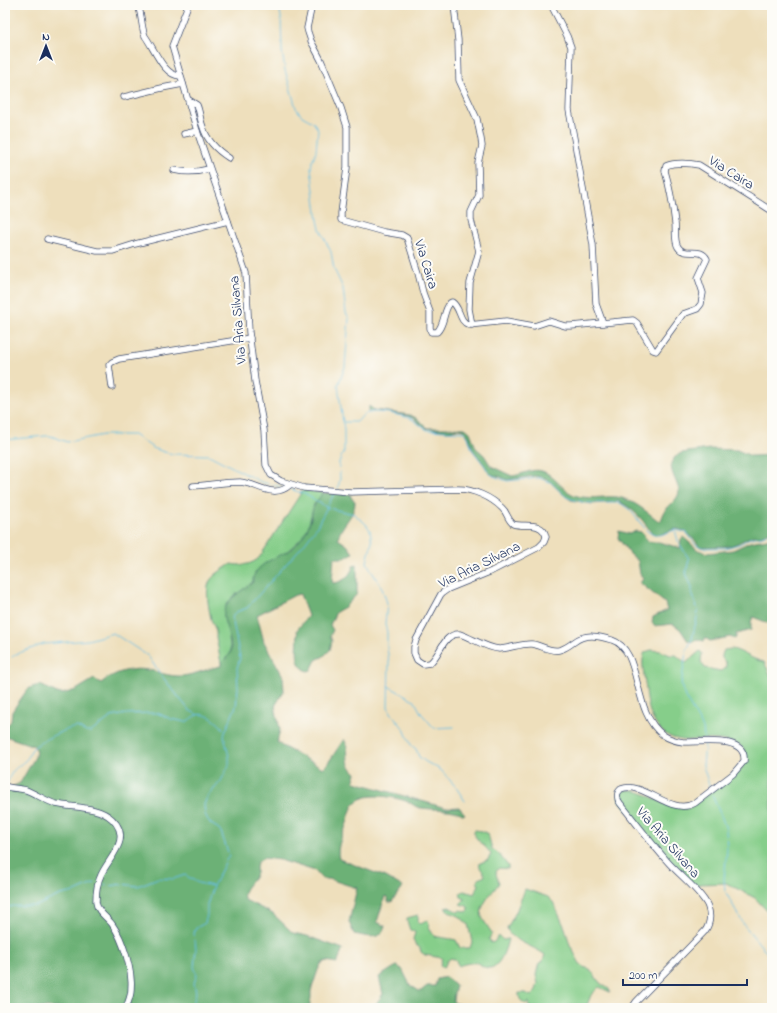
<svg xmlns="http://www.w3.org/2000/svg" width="777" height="1013" font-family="'Indie Flower',sans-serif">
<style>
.green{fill:#86ce8a;stroke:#507e74}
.forest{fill:#6cb176;stroke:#44706a}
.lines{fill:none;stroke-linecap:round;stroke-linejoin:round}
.stream{stroke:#68bfe5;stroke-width:1}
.minor-casing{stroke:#3b496c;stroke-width:7}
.minor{stroke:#fff;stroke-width:5.5}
.labels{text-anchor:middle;stroke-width:4;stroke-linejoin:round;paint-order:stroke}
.street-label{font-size:14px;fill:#1b2f5e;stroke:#fdfcf7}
</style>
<rect width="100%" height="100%" fill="#fdfcf7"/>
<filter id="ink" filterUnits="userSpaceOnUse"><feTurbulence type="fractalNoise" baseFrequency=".025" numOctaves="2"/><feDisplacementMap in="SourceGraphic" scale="8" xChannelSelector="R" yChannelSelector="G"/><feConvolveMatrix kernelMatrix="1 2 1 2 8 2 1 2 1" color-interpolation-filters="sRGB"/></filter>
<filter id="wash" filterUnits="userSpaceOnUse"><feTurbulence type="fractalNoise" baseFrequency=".012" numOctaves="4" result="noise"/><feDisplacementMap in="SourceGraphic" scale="16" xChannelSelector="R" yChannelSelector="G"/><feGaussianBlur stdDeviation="0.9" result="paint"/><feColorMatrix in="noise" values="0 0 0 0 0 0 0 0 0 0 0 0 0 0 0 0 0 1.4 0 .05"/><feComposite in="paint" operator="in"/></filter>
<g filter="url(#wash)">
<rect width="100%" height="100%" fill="#eedfbc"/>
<g class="green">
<path d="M303,490L322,493L319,500L314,504L308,528L302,538L284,554L264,564L253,582L233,597L226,605L227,628L231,651L230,654L221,663L216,637C217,631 213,625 211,619C209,609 204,588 211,579C216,573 225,568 231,564C241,566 251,565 259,558Z"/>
<path d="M731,649C739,649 752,660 764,662L772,678V916L755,898L726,883L700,884L694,886L672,865L620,801L619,796L623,790C646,787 666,812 689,808L741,769C762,736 708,739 690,740C685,741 674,739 669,736C652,727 647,707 646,689C645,680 640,660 645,652L651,650L661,651L670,655H676L686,663L700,651L702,653L701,662L705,668L721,671L726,667V663L722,658V655L724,650Z"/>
<path d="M475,830L482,831L488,834L492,849L498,853L508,866V869L499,868C493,873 498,877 499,883C494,891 478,906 482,917C483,920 490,930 492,933L489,939L491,943L494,942L499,936L503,940L508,939C506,948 500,968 489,968C483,968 481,964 477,963C474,962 462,964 459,966L455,960L451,958L447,961L444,968L440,966L442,958L425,955L421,952L420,948L415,944L413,939L415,933L414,931L410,930L407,921V918L418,915V923L421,924L428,920L429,927L434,936C442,938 448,938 456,940L460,948H470L472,942L468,924L459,916L452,913L445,908L449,907L458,912L461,910L468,912L469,909L467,906L460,904L465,899L461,897L460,893L464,891L474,894L479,885L477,882L478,879L485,876C484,871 478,868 480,863L488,860L491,854C486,846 477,842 473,832Z"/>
<path d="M525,889L548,897L553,902L565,928L570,945L579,962L583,967L590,969L600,983L609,989L610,992L599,987L591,995L587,1005H571L561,1008H529V1002L527,1004C522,1003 518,998 519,993H526L531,996L536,990L538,984L536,975L539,963L540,962L542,963L545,955C536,947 509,940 507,928L516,912Z"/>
</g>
<g class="forest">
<path d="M369,406L374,410L410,415L416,418L428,428H465L470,432L476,448L484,455L491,466L512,476C522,475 532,468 542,471C553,474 562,490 574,495C588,500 603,496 617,497C633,499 648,513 660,522C662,519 663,514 665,511C670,503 682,498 678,487C675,478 671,473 671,463L675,457L681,453L710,449L737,450L751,456L772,455V530L761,536H752L738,543L730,546L700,547C695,540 685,528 675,529C668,530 662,537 654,534C649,532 649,528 646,525C640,516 627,504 617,501L615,503L613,502L592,504L571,500L565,496L547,479L541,477L534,476L507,480L501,477L493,475L489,473L482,462L473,450L469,437L464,430L457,429L448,431L425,428L413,418L408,416L382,411H369Z"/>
<path d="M322,493L350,494L352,499L355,501C356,516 340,525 338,539L347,545L353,553L345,558H334L332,581L333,583C345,582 350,575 354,565L357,564V594L345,607L336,612L330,625L333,630L330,636L332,641L330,650L324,656L316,660L311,670L308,671C291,665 300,644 297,630L308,616L300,594L295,595L257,615L264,642L283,676L284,691L275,706L280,730L277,742L282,746L323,768L328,763L344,739C352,754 342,761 356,773L354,780L355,782L446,808L459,807L465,814L464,815C455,808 433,810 422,808C416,808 413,804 408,802C396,797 369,792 357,801C350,807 349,818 346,826C342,837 336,847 339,859L386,877L403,887C399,892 395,897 392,902H388V899L385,896L377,922L385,926C382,942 365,936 354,934L349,922L357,888L329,879H322L315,871L280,860L263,858L257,863C255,867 257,870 256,873C254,882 239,890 245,900L273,914L293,933L307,936L343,949L337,963L326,961L321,964L318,970L311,991V998L309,1008H5V794L12,787L20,783L23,778L35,757L36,749L34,746L5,736V727L11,721L12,712L15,707L27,690L32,687L40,685L57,693L62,694L76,690L94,679L101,683C117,670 137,666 157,672C164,674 171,676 178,676C189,677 209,668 221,666V663L230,654L231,651C231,641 228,632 225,623C218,602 240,593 253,582C252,564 280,557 291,549C302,540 308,530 311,518C312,514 312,509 314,506C316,501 320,498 322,493Z"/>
<polygon points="619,531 629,534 636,531 641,532 649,542 659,542 680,548 681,539 683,537 698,550 707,553 733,550 750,542 767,539 772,537 772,622 768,623 753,617 751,622 751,630 736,634 736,637 735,639 730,637 710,641 705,638 704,641 696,639 693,642 688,641 680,629 673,624 654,626 652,622 653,617 667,610 665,603 640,583 643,579 640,574 638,561 630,554 618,538"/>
<path d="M397,966L402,969L410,985L419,991H421L427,986H435L437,979L446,977L456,986L454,993L453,1001L455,1003L469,1008H373L383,994L379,977C382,975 394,967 397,966Z"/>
</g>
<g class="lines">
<g class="stream">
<polyline points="279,5 281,17 282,51 285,70 296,108 302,116 313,122 318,129 316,151 312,162 311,168 318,220 320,229 331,252 334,269 343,288 346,313 349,318 345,367 338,385 344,430 344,451 339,462 340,479 338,488"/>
<polyline points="344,422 357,422 364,414 374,412 389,413 410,418 427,430 464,432 468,437 472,450 484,465 489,473 493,476 507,481 539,478 550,482 566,497 571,499 586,503 620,503 630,510 648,532 657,535 661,535 675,530 684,532 687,533 695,544 703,548 725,548 740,544 750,538 763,536 772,532"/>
<polyline points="5,440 45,436 51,436 67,442 103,435 134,435 153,448 164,452 173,454 209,455 261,482 282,487"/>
<polyline points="290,489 305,494 328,508 354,514 366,524 370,530 372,542 367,562 371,570 382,588 387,603 385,624 387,632 387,647 389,662 388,707 392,714 404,729 411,745 416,749 419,757 426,762 441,770 455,786 465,801"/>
<polyline points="675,530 678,541 689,559 686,573 692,587 692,593 698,610 698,613 692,639 686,652 681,685 685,697 703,728 704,738"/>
<polyline points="12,657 16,654 44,644 88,640 113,633 148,656 161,675 189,710 198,715"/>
<polyline points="388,686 414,700 421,713 434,728 454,727"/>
<polyline points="705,744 703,766 710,788"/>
<path d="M7,784C12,769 15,769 26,760C29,757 30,752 32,749C40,741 66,728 77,727L86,732H91L111,717L126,714L147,713H157L171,719L186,722C190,720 193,716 197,715C208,712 220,724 225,731"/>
<polyline points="712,795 722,818 726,829 727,850 724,879 725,891 744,925 772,959"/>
<polyline points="101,884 111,886 121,884 138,886 158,878 173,879 185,875 198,883 213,886"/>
<polyline points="5,909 12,906 36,906 60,895 75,892 95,883"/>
<polyline points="192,1008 196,992 194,983 197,975 194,967 196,949 194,933 196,928 205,923 207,915 207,905 213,886 229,855 221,832 219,829 211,824 208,820 205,814 204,805 207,797 221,781 229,765 229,757 224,735 236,706 238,688 237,668 240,658 232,617 236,612 247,608 304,544 316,528 335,492"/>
</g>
</g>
</g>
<g filter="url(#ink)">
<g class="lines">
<g class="minor-casing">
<g id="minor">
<path d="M138,5C142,15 141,26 145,36C154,48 164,77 181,76"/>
<path d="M188,5L172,46L197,131L246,273L249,332L255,381L264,430L266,465L271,475L281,481L304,488L351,492L458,489C473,489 491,497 502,508C507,512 507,519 513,524C524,528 543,520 546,537L544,542L539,547L492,571L448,589L441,594L416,640L414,647V653L417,660L423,664L430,663C441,654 443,633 460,634C472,638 486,648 499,649C510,649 521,643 532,644C541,645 549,652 559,650C565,649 570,645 574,642C586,633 598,636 612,640C643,650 631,712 663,735C669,739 676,741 683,742C698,743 747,734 744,761L733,774L695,803C670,817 645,780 621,789C616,793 617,799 620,803C636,823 651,843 667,861C678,874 703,893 708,907C711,916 710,924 705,931L636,1002L632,1008"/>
<path d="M312,5L307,28L308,32L311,41L321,60L341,108L347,127V168L341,213V220L384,232L402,235L407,238L418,273L423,293L430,312V328L431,332H437C445,324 443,311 450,303L452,302C461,308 458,321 469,325L506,321L534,326L549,321L565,326H571L633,320L637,323L653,350L656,351L683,314L697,309L701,304L703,293L698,278L707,259C701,246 685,258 678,247C674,241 676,230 675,223C673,206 670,188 665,171L666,166C674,162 690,163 699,165L772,211"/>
<polyline points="454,5 458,40 459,80 477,119 481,139 482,146 478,163 479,195 471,212 471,220 479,251 470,283 469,309 472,325"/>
<polyline points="551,5 567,36 571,47 569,110 593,245 596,304 603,323"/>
<polyline points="124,97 162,88 183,84"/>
<path d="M189,100L197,105C200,112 200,120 203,127C207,141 218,151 229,158"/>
<polyline points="184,134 197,131"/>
<path d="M174,170C186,173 198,172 209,169"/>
<polyline points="47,239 97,251 113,251 135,244 228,221"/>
<polyline points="112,387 109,365 112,362 119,359 250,338"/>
<path d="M193,486C208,485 225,482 240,482C257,483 273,500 290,485"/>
<path d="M5,786C11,789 19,788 26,790C36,794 46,801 56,804C74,808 98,806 112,819C133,839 109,857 101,875C97,883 96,894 96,902C97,912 107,917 112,924C123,939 133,972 131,990C131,996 128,1002 126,1008"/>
</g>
</g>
<use href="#minor" class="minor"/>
</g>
</g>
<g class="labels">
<g class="street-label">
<text transform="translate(732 172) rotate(32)" y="5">Via Caira</text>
<text transform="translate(427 264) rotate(73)" y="5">Via Caira</text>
<text transform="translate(237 320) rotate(-95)" y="5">Via Aria Silvana</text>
<text transform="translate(479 564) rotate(-26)" y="5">Via Aria Silvana</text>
<text transform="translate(669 842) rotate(49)" y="5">Via Aria Silvana</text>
</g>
</g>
<rect width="777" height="1013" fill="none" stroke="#fdfcf7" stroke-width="20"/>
<g transform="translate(46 46)" stroke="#fdfcf7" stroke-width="3" paint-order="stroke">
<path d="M0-3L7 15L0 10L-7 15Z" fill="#1b2f5e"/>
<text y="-6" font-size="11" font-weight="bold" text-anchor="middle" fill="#1b2f5e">N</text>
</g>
<path d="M623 979v6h124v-6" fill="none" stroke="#1b2f5e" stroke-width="2"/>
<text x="629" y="979" font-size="12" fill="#1b2f5e" stroke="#fdfcf7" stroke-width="3" paint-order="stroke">200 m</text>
</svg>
